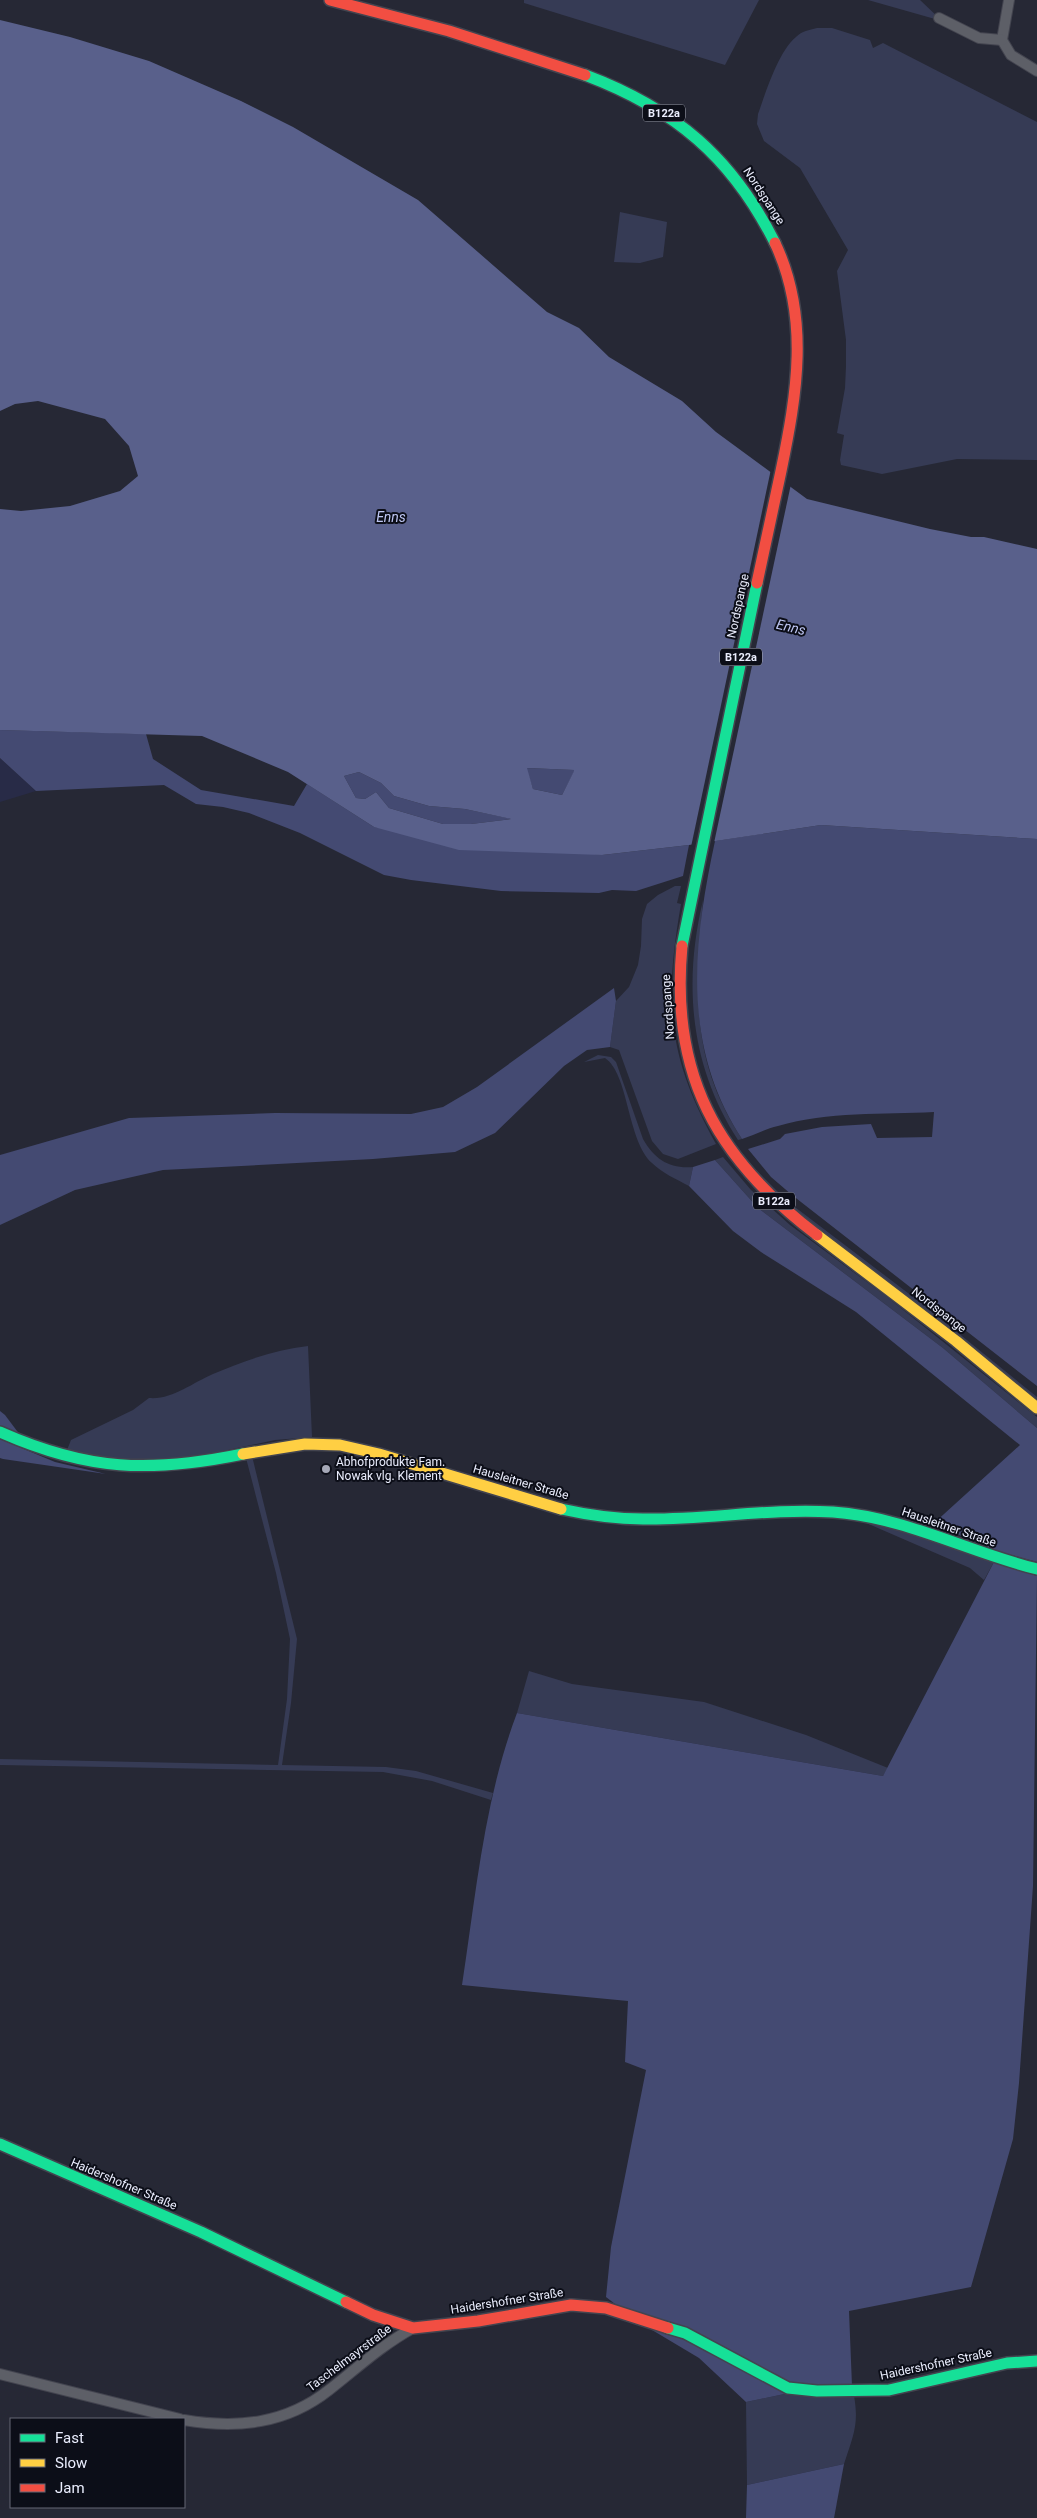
<svg xmlns="http://www.w3.org/2000/svg" width="1037" height="2518" font-family="Roboto,sans-serif">
<style>
.built{fill:#282b47}
.green{fill:#363b55}
.forest{fill:#444a72}
.water{fill:#59608b;fill-rule:evenodd}
.pier{fill:#262835}
.lines{fill:none;stroke-linecap:round;stroke-linejoin:round}
.street-casing{stroke:#43444f;stroke-width:12}
.fast-casing{stroke:#43444f;stroke-width:14}
.slow-casing{stroke:#43444f;stroke-width:14}
.jam-casing{stroke:#43444f;stroke-width:14}
.street{stroke:#5d5f67;stroke-width:10}
.fast{stroke:#16e098;stroke-width:11}
.slow{stroke:#ffcf43;stroke-width:11}
.jam{stroke:#f24e42;stroke-width:11}
.poi-dot{fill:#a5a8b7;stroke:#0c0e18;stroke-width:2}
.labels{text-anchor:middle;stroke-width:4;stroke-linejoin:round;paint-order:stroke}
.shield{fill:#0c0e18;stroke:#a7aab8;stroke-width:1}
.shield-label{font-size:11px;font-weight:bold;fill:#eaedfd}
.street-label{font-size:12px;fill:#eaedfd;stroke:#0c0e18}
.poi-label{font-size:12px;fill:#eaedfd;stroke:#0c0e18;text-anchor:start}
.water-label{font-size:14px;font-style:italic;fill:#bfc7f3;stroke:#0c0e18}
</style>
<rect width="100%" height="100%" fill="#262835"/>
<polygon class="built" points="0,758 36,791 0,802"/>
<g class="green">
<polygon points="524,0 759,0 725,65 524,3"/>
<polygon points="868,0 920,0 942,21"/>
<path d="M817,28H832L870,40L873,48L883,43L1037,122V460L957,459L882,474L841,465L840,460L844,435L837,433L845,388L846,366V340L837,271L848,250L800,168L764,141L757,124L758,114C766,92 778,52 796,37C802,31 809,30 817,28Z"/>
<polygon points="620,212 667,222 663,257 640,263 614,262"/>
<path d="M675,886H681L677,903L681,904C664,1002 667,1055 716,1144L678,1159L663,1154L652,1141L619,1050L610,1047L616,1001L629,987L638,965L641,946L642,919L647,904L658,895Z"/>
<path d="M703,900C696,991 689,1058 742,1139L738,1140C690,1066 683,984 703,900Z"/>
<path d="M598,1055L611,1057L616,1062L643,1139C655,1160 670,1169 693,1167L689,1186C676,1179 662,1173 652,1163C627,1140 629,1074 605,1058L584,1062Z"/>
<polygon points="723,1157 751,1190 790,1225 887,1297 1037,1417 1037,1428 943,1348 758,1208 715,1160"/>
<polygon points="749,1163 787,1201 925,1306 1037,1397 1037,1399 774,1194"/>
<path d="M308,1346L312,1437L275,1440L167,1463L137,1462L69,1453L67,1450L71,1440L133,1410L149,1398C172,1400 192,1383 213,1374C243,1361 275,1350 308,1346Z"/>
<polygon points="252,1456 297,1639 291,1703 282,1765 386,1767 416,1771 493,1793 491,1800 432,1781 383,1772 0,1765 0,1759 278,1765 287,1699 290,1639 276,1573 246,1458"/>
<polygon points="864,1522 893,1528 994,1562 984,1580 970,1568"/>
<polygon points="529,1671 572,1684 704,1702 806,1735 888,1768 883,1776 517,1713"/>
<path d="M852,2386C860,2421 855,2431 844,2464L747,2485L746,2402L789,2393Z"/>
</g>
<g class="forest">
<polygon points="0,730 146,734 153,759 201,790 294,806 307,784 374,827 602,855 689,845 683,876 636,891 612,890 599,893 501,891 411,880 384,875 300,833 249,813 223,807 196,804 164,785 36,791 0,758"/>
<polygon points="526,768 575,770 562,795 533,789"/>
<polygon points="359,772 381,783 394,796 429,806 465,809 512,819 471,824 443,824 389,808 376,792 365,799 356,798 344,776"/>
<path d="M821,825L1037,839V1386L792,1195L771,1177L748,1149L780,1139L785,1134L822,1127L871,1124L877,1138L932,1137L934,1112C883,1115 828,1111 778,1126C765,1129 754,1135 742,1139C681,1046 693,943 715,841Z"/>
<polygon points="614,988 616,1001 610,1047 587,1050 564,1066 495,1133 455,1152 373,1159 163,1170 75,1190 0,1225 0,1155 129,1118 275,1113 411,1114 443,1107 477,1087"/>
<polygon points="715,1160 758,1208 943,1348 1037,1428 1037,1562 1000,1552 933,1524 1020,1445 856,1312 761,1252 733,1231 689,1186 693,1167"/>
<polygon points="0,1411 5,1415 20,1435 0,1426"/>
<polygon points="0,1439 55,1462 106,1474 3,1459 0,1458"/>
<path d="M994,1562L1037,1576L1033,1886L1019,2083L1013,2139L971,2287L849,2311L852,2386L789,2393L746,2402L699,2358L637,2321L606,2297L611,2247L646,2070L625,2062L628,2001L462,1985C476,1894 484,1800 517,1713L883,1776Z"/>
<polygon points="844,2464 834,2518 746,2518 747,2485"/>
</g>
<path class="water" d="M0,20L70,37L149,61L241,101L293,127L418,200L547,312L579,328L609,357L682,401L716,432L807,499L930,529L971,537H984L1037,549V839L821,825L689,845L602,855L459,850L374,827L288,772L202,736L0,730V509L21,511L70,506L120,491L138,476L129,446L105,419L38,401L15,404L0,411ZM527,768L574,770V771L562,795L533,789ZM359,772L381,783L394,796L429,806L465,809L511,819L471,824H443L389,808L376,792L365,799L356,798L344,776Z"/>
<polygon class="pier" points="771,469 791,484 714,843 691,847"/>
<g class="lines">
<g class="street-casing">
<g id="street">
<polyline points="1009,0 1002,40 1011,55 1037,71"/>
<polyline points="939,18 979,38 1002,40"/>
<polyline points="0,2374 180,2419"/>
<path d="M184,2420C237,2429 286,2424 329,2390C357,2368 382,2345 413,2328"/>
</g>
</g>
<g class="fast-casing">
<g id="fast">
<path d="M585,75C675,109 732,157 775,243"/>
<polyline points="682,946 757,583"/>
<path d="M0,1432C88,1471 150,1473 243,1454"/>
<path d="M561,1509C588,1515 615,1519 643,1519C707,1520 769,1508 833,1512C905,1517 968,1552 1037,1569"/>
<polyline points="0,2144 201,2232 346,2302"/>
<polyline points="668,2328 685,2333 788,2388 817,2391 889,2390 1007,2363 1037,2361"/>
</g>
</g>
<g class="slow-casing">
<g id="slow">
<polyline points="817,1235 956,1341 1037,1408"/>
<polyline points="243,1454 305,1444 340,1445 379,1454 561,1509"/>
</g>
</g>
<g class="jam-casing">
<g id="jam">
<polyline points="330,0 449,31 585,75"/>
<path d="M757,583C765,545 773,508 781,471C797,394 810,317 775,243"/>
<path d="M682,946C670,1074 716,1158 817,1235"/>
<polyline points="346,2302 373,2315 413,2328 478,2321 571,2305 606,2308 668,2328"/>
</g>
</g>
<use href="#street" class="street"/>
<use href="#fast" class="fast"/>
<use href="#slow" class="slow"/>
<use href="#jam" class="jam"/>
</g>
<circle class="poi-dot" cx="326" cy="1469" r="5"/>
<g class="labels">
<g class="shield">
<rect x="643" y="104.5" width="42" height="17" rx="4"/>
<rect x="720" y="648.5" width="42" height="17" rx="4"/>
<rect x="753" y="1192.5" width="42" height="17" rx="4"/>
</g>
<g class="shield-label">
<text x="664" y="117">B122a</text>
<text x="741" y="661">B122a</text>
<text x="774" y="1205">B122a</text>
</g>
<g class="street-label">
<text transform="translate(764 196) rotate(57)" y="4">Nordspange</text>
<text transform="translate(738 606) rotate(-78)" y="4">Nordspange</text>
<text transform="translate(668 1007) rotate(-94)" y="4">Nordspange</text>
<text transform="translate(939 1310) rotate(38)" y="4">Nordspange</text>
<text transform="translate(521 1482) rotate(16)" y="4">Hausleitner Straße</text>
<text transform="translate(949 1527) rotate(19)" y="4">Hausleitner Straße</text>
<text transform="translate(124 2184) rotate(23)" y="4">Haidershofner Straße</text>
<text transform="translate(507 2301) rotate(-9)" y="4">Haidershofner Straße</text>
<text transform="translate(349 2358) rotate(-37)" y="4">Taschelmayrstraße</text>
<text transform="translate(936 2364) rotate(-12)" y="4">Haidershofner Straße</text>
</g>
<g class="poi-label">
<text x="336" y="1466">Abhofprodukte Fam.<tspan x="336" dy="14">Nowak vlg. Klement</tspan></text>
</g>
<g class="water-label">
<text x="391" y="522">Enns</text>
<text transform="translate(791 627) rotate(13)" y="5">Enns</text>
</g>
</g>
<rect x="10" y="2418" width="175" height="90" fill="#0c0e18" stroke="#656774"/>
<rect x="20" y="2434" width="25" height="8" fill="#16e098" stroke="#656774"/>
<text x="55" y="2443" font-size="15" fill="#eaedfd">Fast</text>
<rect x="20" y="2459" width="25" height="8" fill="#ffcf43" stroke="#656774"/>
<text x="55" y="2468" font-size="15" fill="#eaedfd">Slow</text>
<rect x="20" y="2484" width="25" height="8" fill="#f24e42" stroke="#656774"/>
<text x="55" y="2493" font-size="15" fill="#eaedfd">Jam</text>
</svg>
